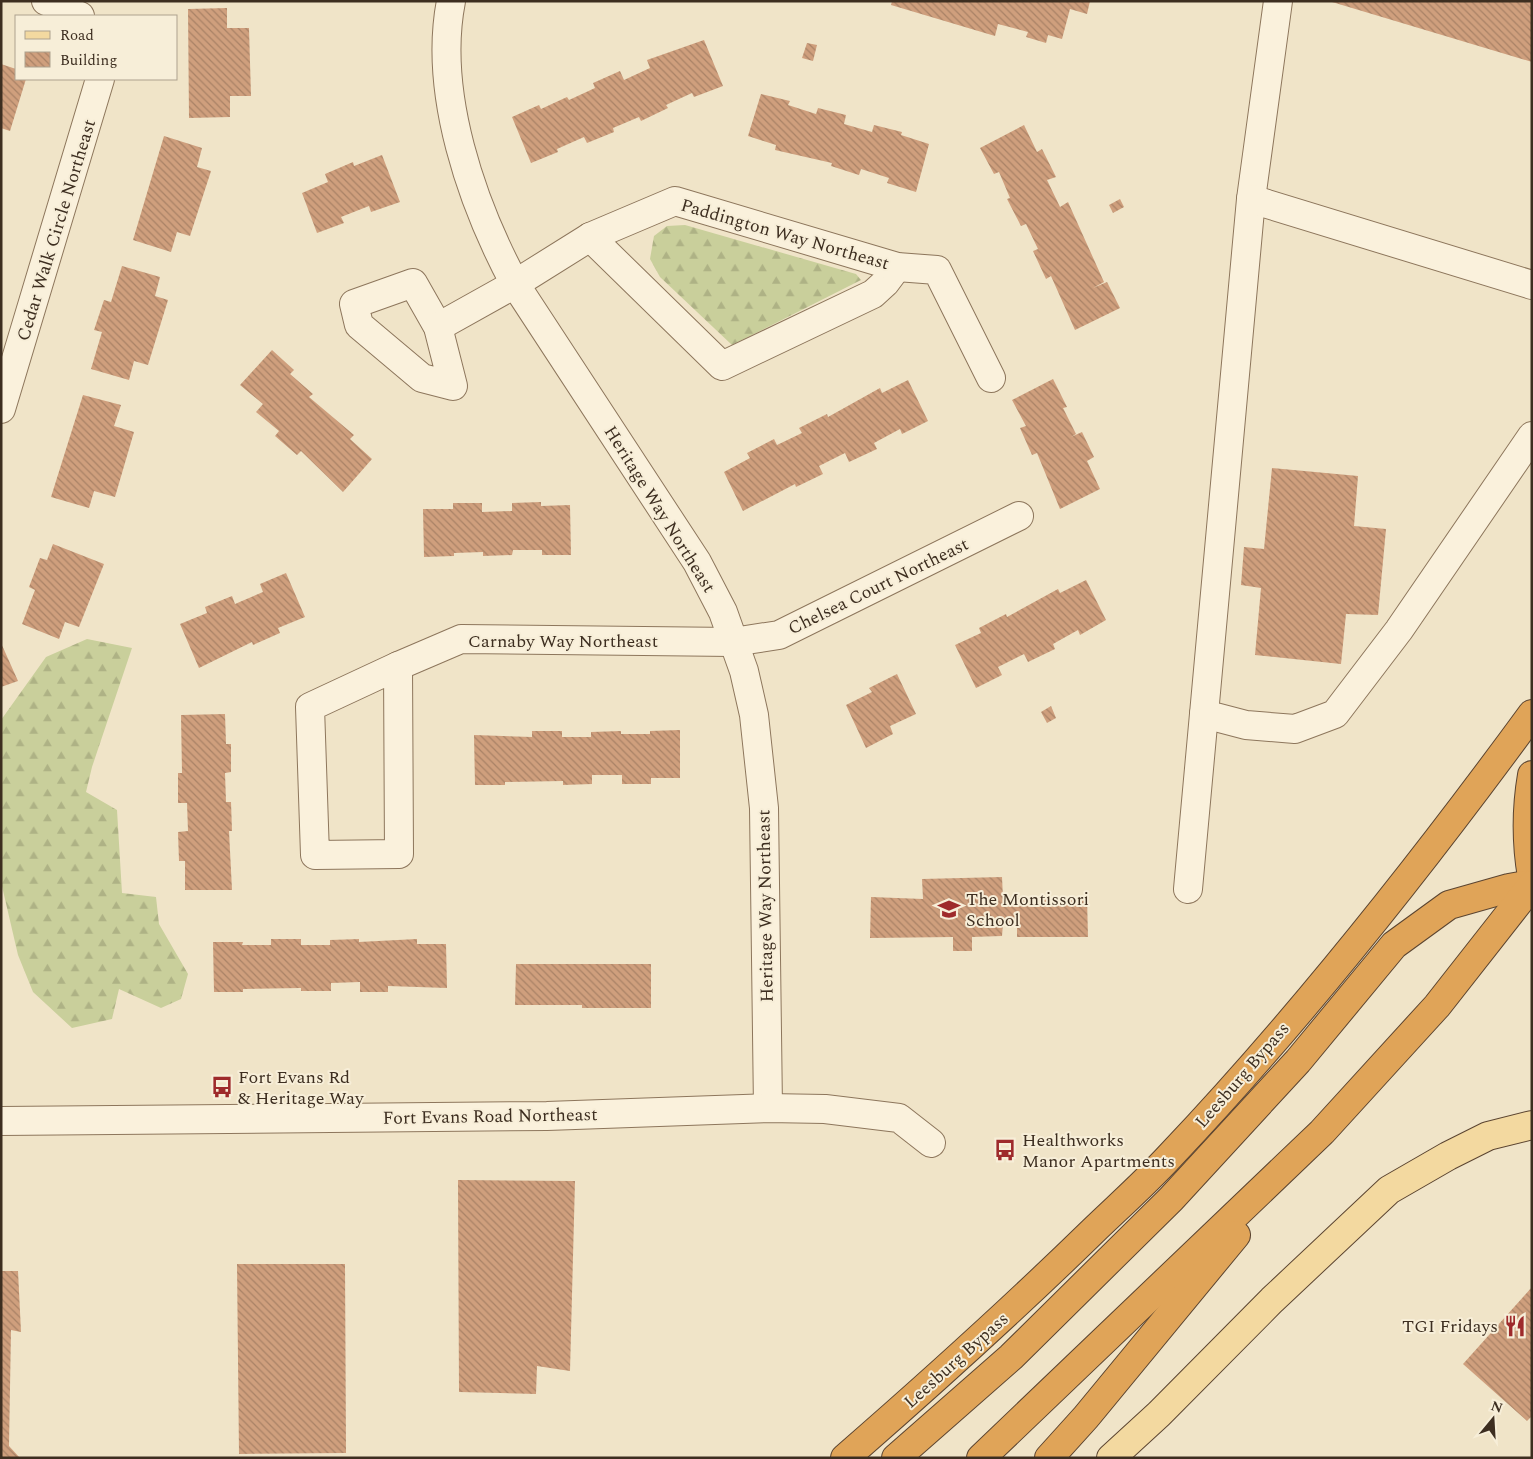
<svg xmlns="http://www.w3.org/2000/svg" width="1533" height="1459" font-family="Spectral,serif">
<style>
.forest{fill:url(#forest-firs)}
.building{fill:url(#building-back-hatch)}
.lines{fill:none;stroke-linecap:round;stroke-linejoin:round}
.minor-casing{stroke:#8d765c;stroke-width:30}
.major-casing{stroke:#5b4430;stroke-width:30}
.highway-casing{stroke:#5b4430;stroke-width:30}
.minor{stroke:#faf1dc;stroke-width:28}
.major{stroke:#f3d9a0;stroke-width:28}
.highway{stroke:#e0a458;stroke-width:28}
.labels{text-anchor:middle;stroke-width:4;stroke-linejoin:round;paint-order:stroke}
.street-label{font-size:18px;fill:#3d2e20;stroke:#f7eed8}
.poi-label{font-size:18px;fill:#3d2e20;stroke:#f7eed8;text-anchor:start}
</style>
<defs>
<pattern id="forest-firs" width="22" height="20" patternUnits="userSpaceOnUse" patternTransform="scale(1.25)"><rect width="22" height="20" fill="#c9cf9b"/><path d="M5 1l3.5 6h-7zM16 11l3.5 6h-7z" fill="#aeb285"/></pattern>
<pattern id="building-back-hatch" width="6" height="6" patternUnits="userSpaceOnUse" patternTransform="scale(1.25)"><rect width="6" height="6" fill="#cf9f7d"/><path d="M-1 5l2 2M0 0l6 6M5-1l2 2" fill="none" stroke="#a98266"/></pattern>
</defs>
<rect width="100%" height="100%" fill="#f0e4c8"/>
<g class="forest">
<polygon points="685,225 856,274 861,280 732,345 660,277 650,259 654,236 667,226"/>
<polygon points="87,639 132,648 92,767 86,792 117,810 122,893 156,897 159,924 188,974 181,999 161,1008 119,989 112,1019 72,1028 33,992 18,955 1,882 1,720 46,657"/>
</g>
<g class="building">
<polygon points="892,1 1090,1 1087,14 1070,9 1062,39 1048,35 1046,43 1026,37 1028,32 998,24 995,36 891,5"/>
<polygon points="1333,1 1532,1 1532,62 1332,2"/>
<polygon points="227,8 227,28 249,28 251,96 230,96 230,117 189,118 188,9"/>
<polygon points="704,40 723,86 694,97 692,93 666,105 668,108 641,121 639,117 613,128 614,132 587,143 584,137 557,149 558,152 531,163 512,117 539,105 541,109 567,97 569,100 595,88 593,83 620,71 624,80 650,68 647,60"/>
<polygon points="807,43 817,45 813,61 802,58"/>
<polygon points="1,64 16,69 16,79 26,79 10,131 1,128"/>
<polygon points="761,94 790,101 788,105 816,114 818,108 846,115 844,124 872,132 874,125 902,132 901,135 929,144 916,192 887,183 889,178 861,169 859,175 831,166 832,163 775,150 776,145 748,136"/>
<polygon points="1024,125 1037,152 1042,149 1056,177 1047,180 1060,207 1068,202 1104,282 1093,288 1107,282 1120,308 1075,330 1051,276 1046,279 1033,251 1038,249 1026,224 1021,226 1007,199 1010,198 999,172 994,174 980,148"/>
<polygon points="164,136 202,148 197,167 211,171 190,236 177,232 171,252 133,240"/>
<polygon points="382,155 400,202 371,212 369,206 341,217 344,223 317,233 302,193 328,182 325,174 353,162 354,166"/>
<polygon points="1120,199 1124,207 1113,213 1109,205"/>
<polygon points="122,266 160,277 155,296 168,300 148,365 134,361 129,380 91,369 102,332 94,330 104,300 111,302"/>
<polygon points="272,350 294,370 290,374 313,394 309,397 354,435 350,439 372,459 343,492 301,451 297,455 275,436 279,431 256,412 263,404 240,385"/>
<polygon points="1053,379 1067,407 1063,408 1076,434 1071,437 1082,432 1094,457 1087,461 1100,489 1060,509 1037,453 1032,455 1020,428 1026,426 1012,400"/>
<polygon points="908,380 928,421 902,434 900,429 874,443 877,449 849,462 845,453 819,466 823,474 796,487 795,484 743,511 724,472 750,458 747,453 774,439 777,445 802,433 799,428 827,414 828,417 880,388 882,393"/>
<polygon points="83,395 121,405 114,426 134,432 115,497 94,491 89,508 51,497"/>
<polygon points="1272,468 1358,476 1354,526 1386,529 1378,615 1346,614 1341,664 1255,655 1261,588 1241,585 1244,547 1264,549"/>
<polygon points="541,502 541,506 570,505 571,555 542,555 542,550 513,550 512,555 483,556 483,552 454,553 454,556 424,557 423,509 453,509 453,503 482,503 482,512 512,511 512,503"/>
<polygon points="53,544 104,564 79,627 65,622 59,639 22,624 35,590 29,587 40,558 47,560"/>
<polygon points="286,573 305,617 278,628 280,633 253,645 252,642 199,668 180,624 207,613 205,607 232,596 235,604 263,592 260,584"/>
<polygon points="1086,580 1106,620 1080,635 1078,630 1053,644 1055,649 1028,662 1024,654 998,667 1002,675 976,688 955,645 981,633 979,628 1006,614 1007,617 1058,589 1060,593"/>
<polygon points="1,643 18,681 1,687"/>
<polygon points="897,674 916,714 890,726 893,734 866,748 846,705 872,692 869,688"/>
<polygon points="1051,706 1056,718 1047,723 1041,712"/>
<polygon points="225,714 226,744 231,744 231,772 225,773 226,802 231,802 232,831 229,831 232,890 185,890 185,861 179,861 178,832 188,831 187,803 178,803 178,773 182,773 181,715"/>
<polygon points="680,730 680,778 651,778 651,784 622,784 622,775 592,775 592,784 563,785 563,781 505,782 505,785 475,785 474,735 532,737 532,731 562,731 562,737 591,737 591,732 621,731 621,734 650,734 650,731"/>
<polygon points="1002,877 1003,898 1087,898 1088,937 1017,937 1017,924 1003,924 1002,936 972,937 972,951 953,951 953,937 870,938 871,897 923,899 922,879"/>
<polygon points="271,939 301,939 301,945 330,945 330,940 359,939 359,942 417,939 417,944 446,944 447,988 388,986 388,992 360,992 360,982 331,983 331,991 301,991 301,988 243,989 243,992 214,992 213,942 243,942 242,945 271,945"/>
<polygon points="516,964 651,964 651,1008 582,1008 582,1005 515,1005"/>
<polygon points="458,1180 575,1181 570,1371 537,1366 536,1394 459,1392"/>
<polygon points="237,1264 345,1264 346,1453 239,1454"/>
<polygon points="1,1271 18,1271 21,1332 11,1330 9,1446 20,1458 1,1458"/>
<polygon points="1532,1287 1532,1416 1527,1421 1463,1364"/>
</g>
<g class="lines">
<g class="minor-casing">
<g id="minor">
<polyline points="46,1 80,16"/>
<path d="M451,1C433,93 472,204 515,284L697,562L723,612L744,671L754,715L764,808L768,1108"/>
<polyline points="1278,1 1251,199 1204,714 1246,725 1295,729 1335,714 1399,630 1532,436"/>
<polyline points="1251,199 1532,285"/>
<polyline points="590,237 722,366 873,294 885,283 897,267"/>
<polygon points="413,283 438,327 453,386 422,378 359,325 354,304"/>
<polyline points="438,327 515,284 590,237 675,201 897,267 937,270 991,378"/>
<polyline points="1,409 100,79"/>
<polyline points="398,666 461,639 733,642 779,635 1019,516"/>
<polygon points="398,666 399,854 315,855 310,707"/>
<polyline points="1188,889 1204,714"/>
<polyline points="1,1121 547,1116 768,1108 825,1109 899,1118 931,1143"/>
</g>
</g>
<g class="major-casing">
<polyline id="major" points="1111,1458 1159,1414 1272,1300 1389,1190 1448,1156 1488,1136 1532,1125"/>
</g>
<g class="highway-casing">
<g id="highway">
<path d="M1532,775C1526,810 1526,842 1532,877"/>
<path d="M845,1458C930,1384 1013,1309 1093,1231C1119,1206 1146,1182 1170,1156C1301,1018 1420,867 1532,714"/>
<polyline points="896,1458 1011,1357 1171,1199 1298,1061 1394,945 1449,905 1509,888 1532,884"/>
<polyline points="981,1458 1322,1132 1437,1006 1532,885"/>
<polyline points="1049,1458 1086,1417 1236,1235"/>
</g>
</g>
<use href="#minor" class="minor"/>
<use href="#major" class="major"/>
<use href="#highway" class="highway"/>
</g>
<defs>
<g id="school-bare" transform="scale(1.725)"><path d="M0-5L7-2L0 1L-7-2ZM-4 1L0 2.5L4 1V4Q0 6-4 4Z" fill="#9e2a2b" stroke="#f7eed8" stroke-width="2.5" paint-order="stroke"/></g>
<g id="bus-bare" transform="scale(1.725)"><path d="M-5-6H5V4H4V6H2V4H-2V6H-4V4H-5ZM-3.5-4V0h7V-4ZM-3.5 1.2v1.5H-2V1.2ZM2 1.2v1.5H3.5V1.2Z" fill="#9e2a2b" stroke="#f7eed8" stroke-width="2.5" paint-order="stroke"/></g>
<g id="restaurant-bare" transform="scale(1.725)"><path d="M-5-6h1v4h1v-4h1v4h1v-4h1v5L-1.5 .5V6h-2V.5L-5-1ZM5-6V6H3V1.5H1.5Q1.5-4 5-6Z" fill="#9e2a2b" stroke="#f7eed8" stroke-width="2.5" paint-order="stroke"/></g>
</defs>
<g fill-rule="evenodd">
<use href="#school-bare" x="949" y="909"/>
<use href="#bus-bare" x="222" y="1087"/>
<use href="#bus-bare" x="1005" y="1150"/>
<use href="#restaurant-bare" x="1515" y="1326"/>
</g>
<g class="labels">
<g class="street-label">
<text transform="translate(56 230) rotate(-73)" y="6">Cedar Walk Circle Northeast</text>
<text transform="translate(785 234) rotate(16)" y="6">Paddington Way Northeast</text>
<text transform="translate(660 509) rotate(58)" y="6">Heritage Way Northeast</text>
<text transform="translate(878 586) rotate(-26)" y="6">Chelsea Court Northeast</text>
<text x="563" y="647">Carnaby Way Northeast</text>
<text transform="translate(765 906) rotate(-91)" y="6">Heritage Way Northeast</text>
<text transform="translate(1242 1075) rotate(-49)" y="6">Leesburg Bypass</text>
<text transform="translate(490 1116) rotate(-1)" y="6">Fort Evans Road Northeast</text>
<text transform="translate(956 1360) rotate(-42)" y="6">Leesburg Bypass</text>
</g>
<g class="poi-label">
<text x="966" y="905">The Montissori<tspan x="966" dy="21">School</tspan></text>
<text x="238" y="1083">Fort Evans Rd<tspan x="238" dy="21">&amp; Heritage Way</tspan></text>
<text x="1022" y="1146">Healthworks<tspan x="1022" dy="21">Manor Apartments</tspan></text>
<text x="1498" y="1332" text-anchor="end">TGI Fridays</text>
</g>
</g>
<rect width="1533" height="1459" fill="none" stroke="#3d2e20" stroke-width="5"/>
<rect x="15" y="15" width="162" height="65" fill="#f7eed8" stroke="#ada18e"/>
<rect x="25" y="31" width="25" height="8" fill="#f3d9a0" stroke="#ada18e"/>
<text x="60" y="40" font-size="15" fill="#3d2e20">Road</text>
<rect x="25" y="52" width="25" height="15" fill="url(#building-back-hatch)" stroke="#ada18e"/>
<text x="60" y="65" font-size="15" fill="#3d2e20">Building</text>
<g transform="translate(1493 1419) rotate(18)" stroke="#f7eed8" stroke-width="4" paint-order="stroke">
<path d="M0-4L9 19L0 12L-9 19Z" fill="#3d2e20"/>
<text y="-8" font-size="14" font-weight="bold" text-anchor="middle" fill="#3d2e20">N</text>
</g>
</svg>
